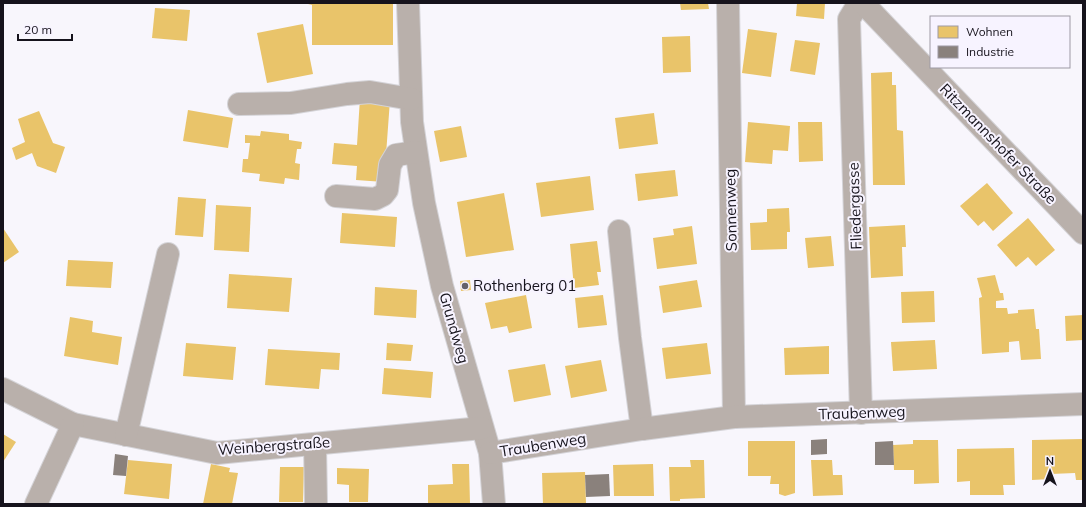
<svg xmlns="http://www.w3.org/2000/svg" width="1086" height="507" font-family="Mulish,sans-serif">
<style>
.homes{fill:#e9c46a}
.industry{fill:#8a817c}
.lines{fill:none;stroke-linecap:round;stroke-linejoin:round}
.minor-casing{stroke:#d4d3d7;stroke-width:24}
.minor{stroke:#b9b0ab;stroke-width:22}
.poi-dot{fill:#65626a;stroke:#f7f3ff;stroke-width:1.5}
.labels{text-anchor:middle;stroke-width:4;stroke-linejoin:round;paint-order:stroke}
.street-label{font-size:15px;fill:#16131c;stroke:#f7f3ff}
.poi-label{font-size:15px;fill:#16131c;stroke:#f7f3ff;text-anchor:start}
</style>
<rect width="100%" height="100%" fill="#f8f6fc"/>
<g class="homes">
<polygon points="304,3 393,3 393,45 312,45 312,5"/>
<polygon points="680,3 708,3 709,9 681,10"/>
<polygon points="797,3 825,3 824,19 796,16"/>
<polygon points="155,8 190,10 187,41 152,38"/>
<polygon points="303,24 313,74 267,83 257,33"/>
<polygon points="748,29 777,33 771,77 742,73"/>
<polygon points="690,36 691,72 663,73 662,37"/>
<polygon points="795,40 820,43 815,75 790,71"/>
<polygon points="892,72 892,85 896,85 897,130 903,131 905,185 873,185 871,73"/>
<polygon points="360,98 390,100 384,182 356,180 357,166 332,164 334,143 357,145"/>
<polygon points="188,110 233,118 228,148 183,141"/>
<polygon points="39,111 53,143 65,147 56,173 37,166 32,153 16,160 12,148 25,142 18,119"/>
<polygon points="654,113 658,144 619,149 615,118"/>
<polygon points="748,122 790,126 788,151 773,150 772,164 745,162"/>
<polygon points="798,122 822,122 823,161 799,162"/>
<polygon points="461,126 467,157 440,162 434,131"/>
<polygon points="261,131 289,134 289,140 302,142 301,149 297,149 295,163 300,164 299,180 285,178 284,184 259,181 260,174 242,172 243,159 248,159 250,143 245,143 245,135 260,136"/>
<polygon points="675,170 678,196 638,201 635,174"/>
<polygon points="590,176 594,210 541,217 536,183"/>
<polygon points="987,183 1013,213 993,231 984,221 978,226 960,206"/>
<polygon points="504,193 514,250 466,257 457,202"/>
<polygon points="178,197 206,199 203,237 175,235"/>
<polygon points="216,205 251,207 249,252 214,250"/>
<polygon points="789,208 790,232 787,232 787,249 751,250 750,223 767,222 767,209"/>
<polygon points="342,213 397,217 395,247 340,243"/>
<polygon points="1028,218 1055,250 1036,266 1028,257 1016,267 997,245"/>
<polygon points="905,225 906,247 902,247 903,276 871,278 869,227"/>
<polygon points="692,226 697,264 657,269 653,238 674,235 673,229"/>
<polygon points="3,228 19,252 3,263"/>
<polygon points="831,236 834,266 808,268 805,238"/>
<polygon points="597,241 601,272 597,272 599,285 574,288 570,244"/>
<polygon points="68,260 113,262 111,288 66,286"/>
<polygon points="229,274 292,278 289,312 227,308"/>
<polygon points="995,275 1000,293 1003,293 1004,300 996,301 996,308 1007,308 1008,314 1018,313 1018,310 1034,309 1036,329 1039,329 1041,359 1021,360 1019,341 1009,342 1009,352 982,354 979,298 982,297 977,278"/>
<polygon points="470,280 471,290 461,291 460,281"/>
<polygon points="697,280 702,307 663,313 659,286"/>
<polygon points="375,287 417,290 416,318 374,315"/>
<polygon points="934,291 935,322 902,323 901,292"/>
<polygon points="526,295 532,328 509,333 507,326 491,329 485,303"/>
<polygon points="603,295 607,325 578,328 575,298"/>
<polygon points="1083,315 1083,340 1066,341 1065,316"/>
<polygon points="70,317 93,321 92,332 122,337 118,365 64,356"/>
<polygon points="935,340 937,369 893,371 891,342"/>
<polygon points="186,343 236,347 233,380 183,376"/>
<polygon points="387,343 413,345 411,361 386,360"/>
<polygon points="707,343 711,374 666,379 662,348"/>
<polygon points="829,346 829,374 785,375 784,348"/>
<polygon points="268,349 340,353 339,370 321,369 319,389 265,385"/>
<polygon points="601,360 607,391 571,398 565,366"/>
<polygon points="545,364 551,395 514,402 508,370"/>
<polygon points="384,368 433,372 431,398 382,394"/>
<polygon points="3,434 16,442 3,462"/>
<polygon points="1083,439 1083,480 1076,480 1075,473 1051,474 1051,479 1032,480 1032,440"/>
<polygon points="913,440 938,440 939,483 914,484 914,470 894,470 893,445 913,444"/>
<polygon points="748,441 795,441 795,493 785,496 779,494 779,484 770,484 771,476 748,476"/>
<polygon points="1014,448 1015,485 1003,485 1004,495 970,495 970,481 957,482 957,449"/>
<polygon points="128,460 172,464 169,499 124,494"/>
<polygon points="690,460 704,460 705,498 680,499 680,501 670,501 669,467 691,467"/>
<polygon points="811,460 832,460 833,475 842,475 843,495 813,496"/>
<polygon points="211,464 230,468 229,472 238,473 232,504 203,504"/>
<polygon points="452,464 469,464 470,504 428,504 428,485 453,484"/>
<polygon points="653,464 654,496 614,496 613,465"/>
<polygon points="280,467 304,467 303,502 279,502"/>
<polygon points="337,468 369,469 368,502 349,502 349,485 337,484"/>
<polygon points="585,472 586,504 543,504 542,473"/>
</g>
<g class="industry">
<polygon points="827,439 827,454 811,455 811,440"/>
<polygon points="893,441 894,465 875,465 875,442"/>
<polygon points="115,454 128,456 126,476 113,475"/>
<polygon points="609,474 610,496 586,497 585,475"/>
</g>
<g class="lines">
<g class="minor-casing">
<g id="minor">
<polyline points="408,3 412,122 424,203 442,286 490,453 494,504"/>
<polyline points="728,3 734,417"/>
<polyline points="859,3 849,19 861,413"/>
<polyline points="863,3 1083,233"/>
<polyline points="239,104 291,103 347,94 370,92 411,99"/>
<polyline points="336,196 375,199 383,195 387,190 390,165 396,155 416,152"/>
<polyline points="619,231 630,338 642,429"/>
<polyline points="3,389 73,424 217,453 482,428"/>
<polyline points="126,435 168,254"/>
<polyline points="315,444 316,504"/>
<polyline points="490,453 642,429 734,417 1083,404"/>
<polyline points="36,504 73,424"/>
</g>
</g>
<use href="#minor" class="minor"/>
</g>
<circle class="poi-dot" cx="465" cy="286" r="4"/>
<g class="labels">
<g class="street-label">
<text transform="translate(998 144) rotate(46)" y="5">Ritzmannshofer Straße</text>
<text transform="translate(855 206) rotate(-92)" y="5">Fliedergasse</text>
<text transform="translate(731 210) rotate(-91)" y="5">Sonnenweg</text>
<text transform="translate(454 328) rotate(74)" y="5">Grundweg</text>
<text transform="translate(862 413) rotate(-2)" y="5">Traubenweg</text>
<text transform="translate(543 445) rotate(-9)" y="5">Traubenweg</text>
<text transform="translate(274 446) rotate(-4)" y="5">Weinbergstraße</text>
</g>
<g class="poi-label">
<text x="473" y="291">Rothenberg 01</text>
</g>
</g>
<rect width="1086" height="507" fill="none" stroke="#16131c" stroke-width="8"/>
<rect x="930" y="16" width="140" height="52" fill="#f7f3ff" stroke="#9d99a4"/>
<rect x="938" y="26" width="20" height="12" fill="#e9c46a" stroke="#9d99a4"/>
<text x="966" y="36" font-size="12" fill="#16131c">Wohnen</text>
<rect x="938" y="46" width="20" height="12" fill="#8a817c" stroke="#9d99a4"/>
<text x="966" y="56" font-size="12" fill="#16131c">Industrie</text>
<g transform="translate(1050 471)" stroke="#f7f3ff" stroke-width="3" paint-order="stroke">
<path d="M0-3L7 15L0 10L-7 15Z" fill="#16131c"/>
<text y="-6" font-size="11" font-weight="bold" text-anchor="middle" fill="#16131c">N</text>
</g>
<path d="M18 34v6h54v-6" fill="none" stroke="#16131c" stroke-width="2"/>
<text x="24" y="34" font-size="12" fill="#16131c" stroke="#f7f3ff" stroke-width="3" paint-order="stroke">20 m</text>
</svg>
